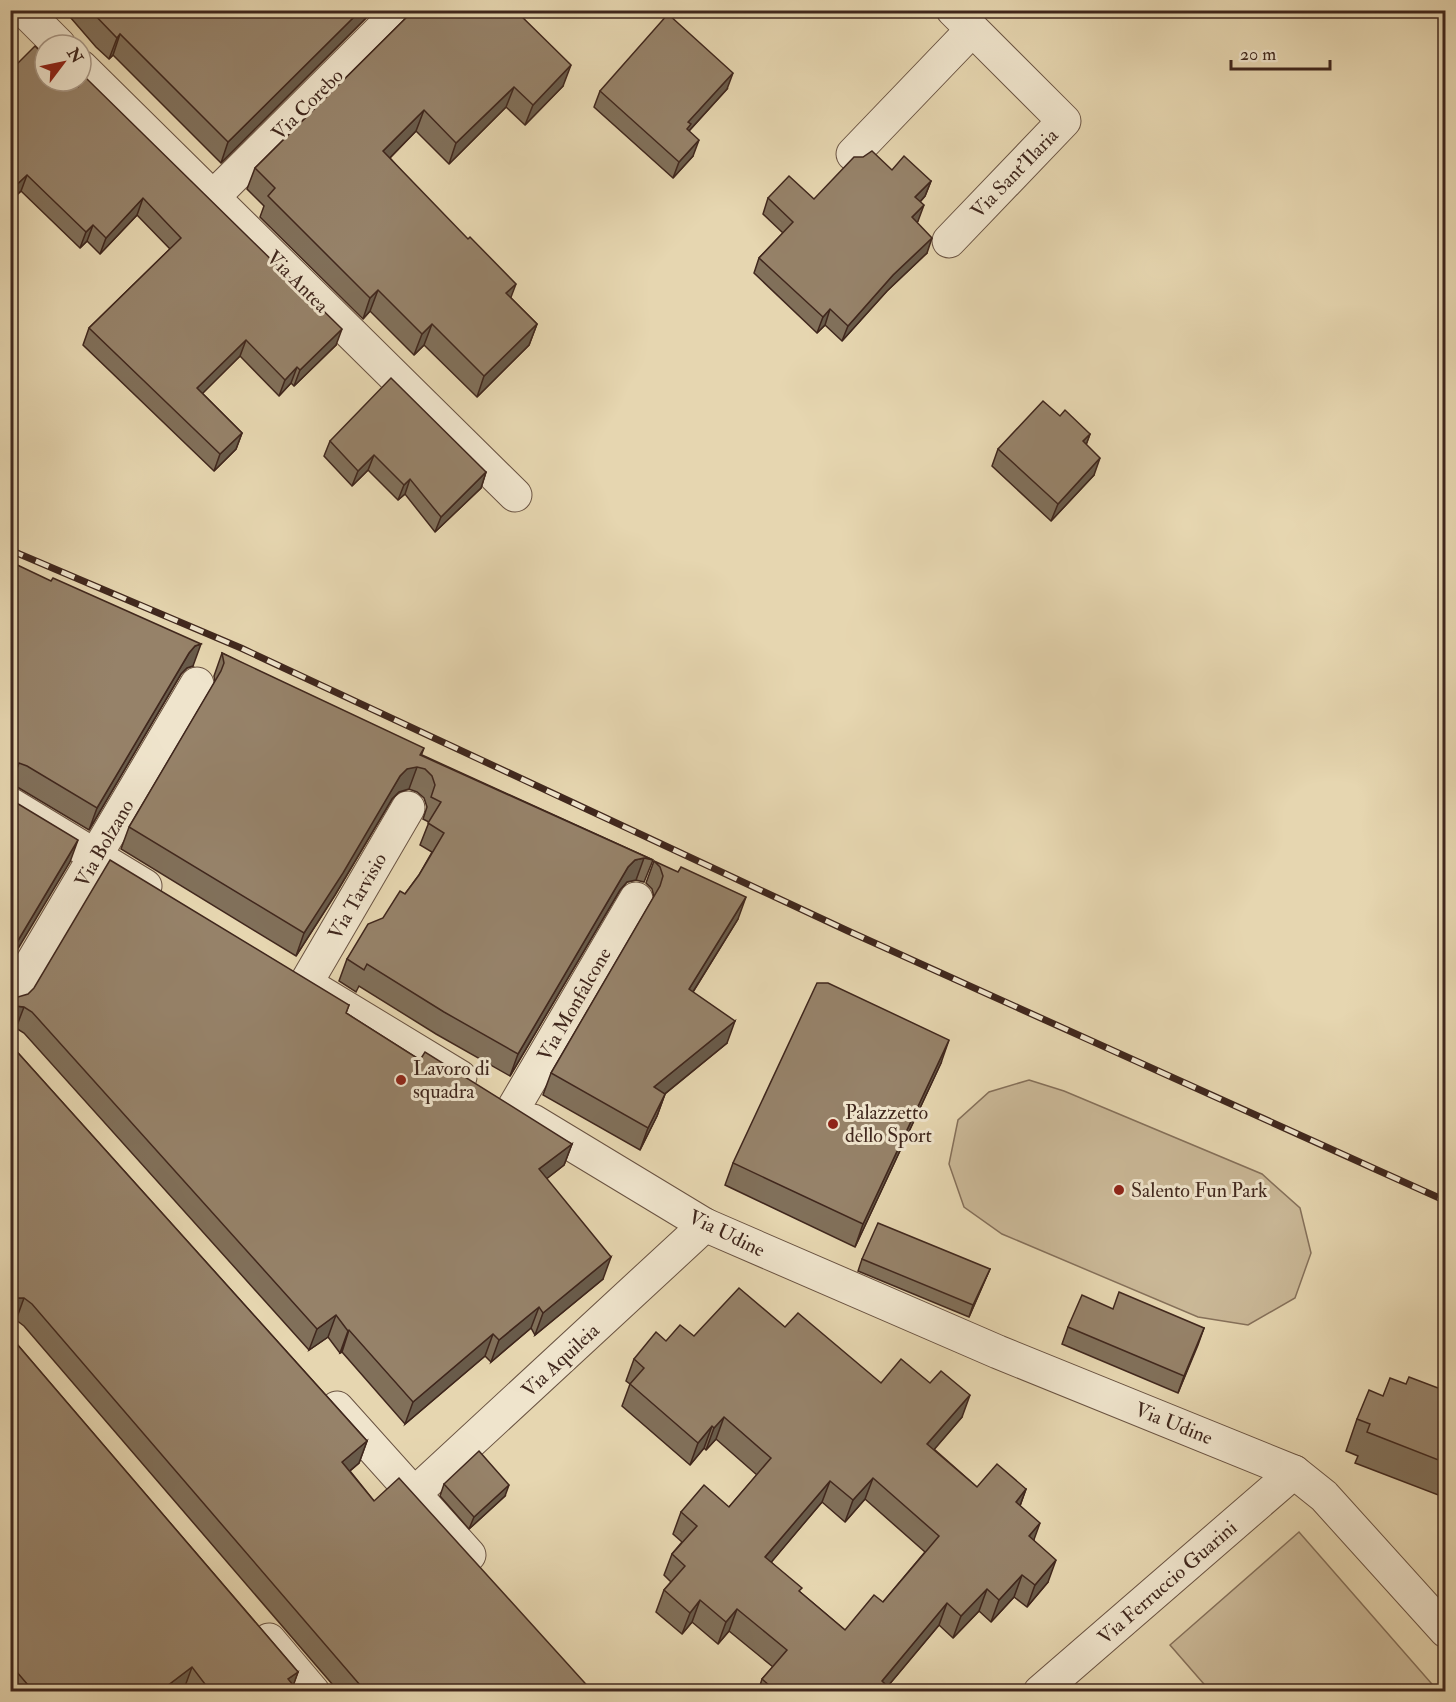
<svg xmlns="http://www.w3.org/2000/svg" width="1456" height="1702" font-family="'IM FELL Double Pica',serif">
<style>
.green{fill:#cab897;stroke:#85705a;stroke-width:1.5}
.lines{fill:none;stroke-linecap:round;stroke-linejoin:round}
.minor-casing{stroke:#6a5342;stroke-width:35}
.minor{stroke:#efe4cc;stroke-width:33}
.rail-casing{stroke:#40271d;stroke-width:7}
.rail{stroke:#efe4cc;stroke-width:4.5;stroke-dasharray:14;stroke-linecap:butt}
.wall{fill:#81705a;stroke:#40271d;stroke-width:1.5;fill-rule:evenodd}
.shaded-wall{fill:#695b4a;stroke:#40271d;stroke-width:1.5}
.building{fill:#968269;stroke:#40271d;stroke-width:1.5;fill-rule:evenodd}
.poi-dot{fill:#8f2418;stroke:#efe4cc;stroke-width:2}
.labels{text-anchor:middle;stroke-width:6;stroke-linejoin:round;paint-order:stroke}
.street-label{font-size:20px;fill:#40271d;stroke:#efe4cc}
.poi-label{font-size:20px;fill:#40271d;stroke:#efe4cc;text-anchor:start}
</style>
<rect width="100%" height="100%" fill="#e6d6b0"/>
<filter id="stains"><feTurbulence type="fractalNoise" baseFrequency=".00333" numOctaves="4"/><feColorMatrix values="0 0 0 0 .2 0 0 0 0 .09 0 0 0 0 .02 0 0 0 .5 -.17"/></filter>
<radialGradient id="worn" r=".72"><stop offset=".6" stop-color="#630" stop-opacity="0"/><stop offset="1" stop-color="#630" stop-opacity=".3"/></radialGradient>
<g class="green">
<polygon points="1029,1080 1064,1091 1262,1174 1300,1208 1311,1253 1295,1298 1248,1325 1198,1317 1002,1234 964,1207 949,1164 958,1120 989,1092"/>
<polygon points="1299,1532 1438,1691 1210,1691 1170,1645"/>
</g>
<g class="lines">
<g class="minor-casing">
<g id="minor">
<polyline points="24,10 59,45"/>
<polyline points="81,67 515,495"/>
<polyline points="853,154 972,30"/>
<polyline points="213,197 401,10"/>
<polyline points="949,241 1064,121 953,10"/>
<polyline points="10,804 145,886"/>
<polyline points="306,983 408,808"/>
<polyline points="310,986 460,1077"/>
<polyline points="10,1000 197,684"/>
<polyline points="513,1109 636,899"/>
<polyline points="533,1121 705,1225 998,1352 1294,1472 1324,1496 1446,1631"/>
<polyline points="337,1408 469,1555"/>
<polyline points="414,1494 705,1225"/>
<polyline points="269,1640 313,1692"/>
<polyline points="1040,1692 1294,1472"/>
</g>
</g>
<use href="#minor" class="minor"/>
<g class="rail-casing">
<polyline id="rail" points="10,550 241,648 848,931 1446,1201"/>
</g>
<use href="#rail" class="rail"/>
</g>
<g class="wall">
<polygon points="64,10 374,10 221,163 113,55 109,59 96,47"/>
<polygon points="414,10 563,86 525,125 506,107 449,164 416,131 390,158 511,298 537,324 529,345 477,397 424,345 414,355 370,311 363,319 260,217 264,206 247,189 255,168"/>
<polygon points="10,71 336,345 294,386 291,383 279,396 240,356 202,393 242,433 236,449 214,471 83,345 89,328 170,249 137,215 100,254 87,241 80,248 21,191 10,201"/>
<polygon points="727,89 689,131 693,156 673,178 594,107 600,91"/>
<polygon points="892,170 931,181 925,196 920,202 918,221 917,222 927,253 887,291 842,341 825,325 817,333 754,273 759,258 783,233 763,214 768,198 814,199"/>
<polygon points="1060,416 1090,434 1086,444 1094,475 1051,521 992,466 998,449"/>
<polygon points="330,441 486,472 481,488 435,532 405,494 398,500 368,470 352,486 324,456"/>
<polygon points="11,562 193,666 187,668 181,674 89,830 19,788 10,785"/>
<polygon points="222,653 422,755 653,860 644,882 636,880 627,882 620,890 510,1076 436,1034 359,986 356,992 339,981 347,959 405,894 419,875 432,852 420,845 429,822 423,819 427,807 424,798 417,792 409,789 399,792 392,799 335,895 296,956 121,849 129,827 215,682 214,676"/>
<polygon points="654,861 738,919 693,992 727,1043 665,1094 657,1116 640,1150 543,1095 551,1073 654,897 652,889 646,883"/>
<polygon points="10,995 18,997 349,1005 346,1013 420,1060 572,1144 564,1165 546,1179 603,1279 535,1335 531,1328 491,1362 485,1356 405,1424 342,1352 340,1353 328,1337 309,1350 24,1033 16,1028 10,1028"/>
<polygon points="10,1044 367,1441 359,1463 350,1471 374,1501 593,1692 339,1692 24,1326 16,1320 10,1320"/>
<polygon points="941,1063 855,1247 725,1185 733,1163"/>
<polygon points="862,1259 990,1269 969,1317 858,1271"/>
<path d="M785,1327L881,1383L962,1417L934,1449L977,1487L1026,1489L1020,1506L1034,1540L1048,1582L1027,1607L1014,1597L991,1622L979,1611L953,1638L939,1625L887,1687L891,1692H758L762,1679L773,1667L729,1631L718,1644L692,1622L682,1634L656,1612L664,1590L671,1582L664,1575L672,1554L682,1542L673,1534L681,1512L729,1507L757,1475L716,1439L706,1450L704,1448L690,1465L622,1406L630,1384L626,1381L634,1359L666,1341L694,1336ZM865,1499L925,1552L883,1602L845,1630L800,1592L771,1562L822,1502L845,1522Z"/>
<polygon points="1068,1327 1204,1328 1178,1393 1062,1344"/>
<polygon points="10,1336 298,1672 293,1685 299,1692 186,1692 184,1689 181,1692 10,1692"/>
<polygon points="1406,1384 1446,1391 1446,1498 1355,1463 1358,1456 1346,1451 1357,1419 1383,1396"/>
<polygon points="444,1484 505,1496 469,1529 440,1496"/>
</g>
<g class="shaded-wall">
<polygon points="361,10 374,10 221,163 228,142"/>
<polygon points="120,34 113,55 109,59 117,38"/>
<polygon points="571,65 563,86 525,125 533,105"/>
<polygon points="733,73 727,89 688,132 685,141 688,122"/>
<polygon points="514,87 506,107 449,164 456,143"/>
<polygon points="424,110 416,131 376,172 383,151"/>
<polygon points="699,140 693,156 673,178 679,162"/>
<polygon points="27,175 21,191 10,201 10,191"/>
<polygon points="931,181 925,196 910,213 915,197"/>
<polygon points="143,198 137,215 100,254 106,238"/>
<polygon points="924,205 918,221 907,232 912,217"/>
<polygon points="93,225 87,241 80,248 86,232"/>
<polygon points="932,238 927,253 887,291 842,341 848,326 893,275"/>
<polygon points="516,284 508,305 506,293"/>
<polygon points="378,290 370,311 363,319 370,298"/>
<polygon points="830,309 825,325 817,333 823,317"/>
<polygon points="432,324 424,345 414,355 422,334"/>
<polygon points="537,324 529,345 477,397 484,376"/>
<polygon points="342,329 336,345 294,386 300,370"/>
<polygon points="246,340 240,356 191,405 197,388"/>
<polygon points="297,367 291,383 279,396 285,380"/>
<polygon points="242,433 236,449 214,471 220,454"/>
<polygon points="1090,434 1084,451 1083,441"/>
<polygon points="374,455 368,470 352,486 358,471"/>
<polygon points="1100,458 1094,475 1051,521 1058,504"/>
<polygon points="486,472 481,488 435,532 441,517"/>
<polygon points="410,479 405,494 398,500 404,485"/>
<polygon points="201,644 193,666 187,668 181,674 89,830 97,808 189,653 195,646"/>
<polygon points="424,748 409,789 399,792 392,799 335,895 296,956 304,933 400,776 420,755"/>
<polygon points="19,763 11,785 10,785 10,765"/>
<polygon points="78,840 70,862 10,962 10,954"/>
<polygon points="644,858 636,880 627,882 620,890 510,1076 518,1054 628,867 635,860"/>
<polygon points="746,897 738,919 681,1011 689,989"/>
<polygon points="15,1006 24,1007 16,1028 10,1028 10,1008"/>
<polygon points="735,1021 727,1043 646,1109 654,1087"/>
<polygon points="949,1040 941,1063 855,1247 863,1224"/>
<polygon points="665,1094 657,1116 640,1150 648,1128"/>
<polygon points="572,1144 564,1165 531,1191 539,1169"/>
<polygon points="611,1257 603,1279 535,1335 543,1313"/>
<polygon points="990,1269 985,1280 969,1317 973,1305"/>
<polygon points="14,1298 24,1298 16,1320 10,1320 10,1300"/>
<polygon points="539,1307 531,1328 491,1362 499,1340"/>
<polygon points="336,1315 328,1337 309,1350 317,1329"/>
<polygon points="1204,1328 1198,1345 1178,1393 1184,1376"/>
<polygon points="349,1330 342,1352 340,1353 348,1331"/>
<polygon points="493,1334 485,1356 405,1424 413,1402"/>
<polygon points="970,1395 962,1417 920,1466 927,1444"/>
<polygon points="724,1417 716,1439 706,1450 714,1428"/>
<polygon points="712,1426 704,1448 690,1465 698,1443"/>
<polygon points="367,1441 359,1463 334,1484 342,1462"/>
<polygon points="873,1478 865,1499 845,1522 853,1500"/>
<polygon points="830,1481 822,1502 757,1579 765,1557"/>
<polygon points="509,1485 505,1496 469,1529 474,1517"/>
<polygon points="1026,1489 1018,1511 1016,1502"/>
<polygon points="1040,1523 1032,1545 1029,1536"/>
<polygon points="1056,1560 1048,1582 1027,1607 1035,1585"/>
<polygon points="1022,1575 1014,1597 991,1622 999,1600"/>
<polygon points="987,1589 979,1611 953,1638 961,1616"/>
<polygon points="700,1600 692,1622 682,1634 690,1613"/>
<polygon points="947,1603 939,1625 883,1692 882,1681"/>
<polygon points="737,1609 729,1631 718,1644 726,1622"/>
<polygon points="192,1667 184,1689 181,1692 159,1692"/>
<polygon points="298,1672 291,1692 288,1679"/>
</g>
<g class="building">
<polygon points="90,10 361,10 228,142 120,34 117,38"/>
<polygon points="414,10 515,10 571,65 533,105 514,87 456,143 424,110 383,151 468,239 470,237 516,284 506,293 537,324 484,376 432,324 422,334 378,290 370,298 268,196 275,188 255,168"/>
<polygon points="668,14 733,73 688,122 691,124 687,129 699,140 679,162 600,91"/>
<polygon points="35,46 45,56 45,81 72,81 78,87 86,78 342,329 300,370 297,367 285,380 246,340 197,388 242,433 220,454 89,328 181,238 143,198 106,238 93,225 86,232 27,175 10,191 10,71"/>
<polygon points="872,151 892,170 904,156 931,181 915,197 924,205 912,217 932,238 893,275 848,326 830,309 823,317 759,258 793,222 768,198 789,176 814,199 854,157 863,157"/>
<polygon points="391,378 486,472 441,517 410,479 404,485 374,455 358,471 330,441"/>
<polygon points="1043,401 1060,416 1065,410 1090,434 1083,441 1100,458 1058,504 998,449"/>
<polygon points="11,562 51,581 53,578 201,644 195,646 189,653 97,808 27,766 19,763 10,765 10,748 13,745 10,743"/>
<polygon points="222,653 424,748 420,755 653,860 644,858 635,860 628,867 518,1054 444,1012 367,964 364,970 347,959 368,924 383,918 400,891 405,894 419,875 444,833 428,823 441,802 431,797 435,785 432,776 425,769 417,767 407,769 400,776 343,873 304,933 129,827 221,671 224,663"/>
<polygon points="10,799 78,840 10,954"/>
<polygon points="110,860 349,1005 346,1013 420,1060 425,1052 572,1144 539,1169 611,1257 543,1313 539,1307 499,1340 493,1334 413,1402 349,1330 348,1331 336,1315 317,1329 32,1012 24,1007 15,1006 10,1008 10,995 18,997 28,994 34,988"/>
<polygon points="654,861 678,872 681,867 746,897 689,989 735,1021 654,1087 665,1094 648,1128 551,1073 660,886 663,876 660,867"/>
<polygon points="817,983 828,983 949,1040 863,1224 733,1163"/>
<polygon points="10,1044 367,1441 342,1462 374,1501 399,1478 593,1692 366,1692 32,1304 24,1298 14,1298 10,1300"/>
<polygon points="878,1223 990,1269 973,1305 862,1259"/>
<path d="M739,1288L785,1327L798,1313L881,1383L901,1359L930,1383L941,1371L970,1395L927,1444L977,1487L997,1464L1026,1489L1016,1502L1040,1523L1029,1536L1056,1560L1035,1585L1022,1575L999,1600L987,1589L961,1616L947,1603L882,1681L892,1691L891,1692H777L762,1679L787,1650L737,1609L726,1622L700,1600L690,1613L664,1590L685,1566L672,1554L697,1526L681,1512L704,1485L729,1507L771,1458L724,1417L714,1428L712,1426L698,1443L630,1384L644,1368L634,1359L656,1332L666,1341L680,1325L694,1336ZM873,1478L939,1536L883,1602L874,1595L845,1630L799,1591L802,1588L765,1557L830,1481L853,1500Z"/>
<polygon points="1119,1292 1204,1328 1184,1376 1068,1327 1082,1295 1113,1309"/>
<polygon points="10,1336 298,1672 288,1679 299,1692 211,1692 192,1667 159,1692 34,1692 10,1664"/>
<polygon points="1409,1377 1446,1391 1446,1463 1367,1432 1370,1424 1357,1419 1369,1390 1383,1396 1390,1378 1406,1384"/>
<polygon points="479,1451 509,1485 474,1517 444,1484"/>
</g>
<g class="poi-dot">
<circle cx="401" cy="1080" r="6"/>
<circle cx="833" cy="1124" r="6"/>
<circle cx="1119" cy="1190" r="6"/>
</g>
<g class="labels">
<g class="street-label">
<text transform="translate(307 104) rotate(-45)" y="7">Via Corebo</text>
<text transform="translate(1014 173) rotate(-46)" y="7">Via Sant'Ilaria</text>
<text transform="translate(298 281) rotate(45)" y="7">Via Antea</text>
<text transform="translate(104 843) rotate(-60)" y="7">Via Bolzano</text>
<text transform="translate(357 896) rotate(-60)" y="7">Via Tarvisio</text>
<text transform="translate(574 1004) rotate(-60)" y="7">Via Monfalcone</text>
<text transform="translate(727 1233) rotate(26)" y="7">Via Udine</text>
<text transform="translate(560 1360) rotate(-43)" y="7">Via Aquileia</text>
<text transform="translate(1174 1423) rotate(22)" y="7">Via Udine</text>
<text transform="translate(1167 1582) rotate(-41)" y="7">Via Ferruccio Guarini</text>
</g>
<g class="poi-label">
<text x="413" y="1075">Lavoro di<tspan x="413" dy="23">squadra</tspan></text>
<text x="845" y="1119">Palazzetto<tspan x="845" dy="23">dello Sport</tspan></text>
<text x="1131" y="1197">Salento Fun Park</text>
</g>
</g>
<rect width="1456" height="1702" fill="none" stroke="#e6d6b0" stroke-width="36"/>
<rect x="12" y="12" width="1432" height="1678" fill="none" stroke="#40271d" stroke-width="3"/>
<rect x="18" y="18" width="1420" height="1666" fill="none" stroke="#40271d" stroke-width="1.5"/>
<g transform="translate(63 63) rotate(58)"><circle r="28" fill="#efe4cc" stroke="#a99886" stroke-width="1.5"/>
<path d="M0-4.5L10 22L0 15L-10 22Z" fill="#8f2418"/>
<text y="-9" font-size="16" font-weight="bold" text-anchor="middle" fill="#40271d">N</text>
</g>
<path d="M1231 60v9h99v-9" fill="none" stroke="#40271d" stroke-width="3"/>
<text x="1240" y="60" font-size="18" fill="#40271d" stroke="#efe4cc" stroke-width="4.5" paint-order="stroke">20 m</text>
<rect width="100%" height="100%" filter="url(#stains)"/>
<rect width="100%" height="100%" fill="url(#worn)"/>
</svg>
